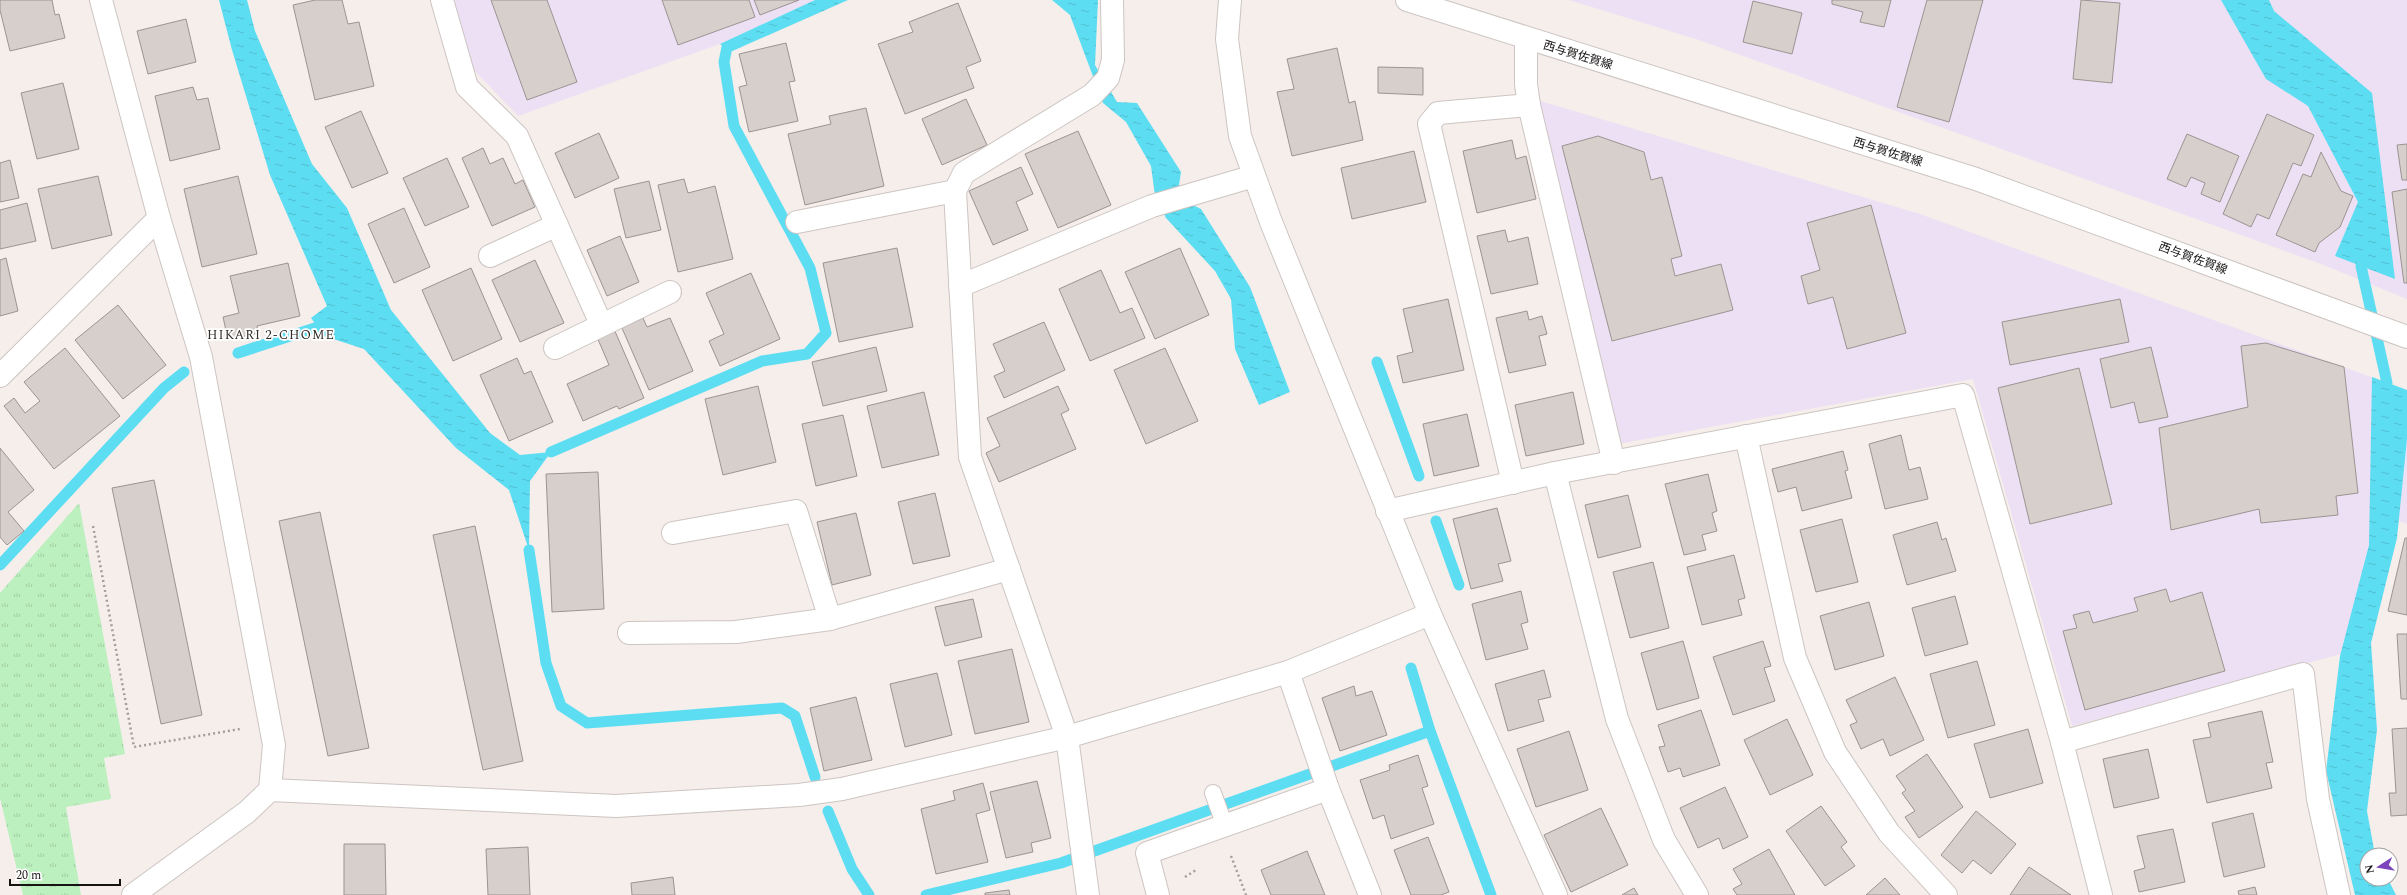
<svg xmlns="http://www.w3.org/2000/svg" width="2407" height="895" font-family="Spectral,'Noto Sans JP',serif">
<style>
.commercial{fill:#ede0f4}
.park{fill:url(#park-tufts)}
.water{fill:url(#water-ripples)}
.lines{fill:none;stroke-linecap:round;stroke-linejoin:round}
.stream{stroke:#5dddf2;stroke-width:11}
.building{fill:#d6cfcc;stroke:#9b9492}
.service-casing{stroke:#ccc5c2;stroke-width:18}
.minor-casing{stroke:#ccc5c2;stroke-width:24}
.tertiary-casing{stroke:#ccc5c2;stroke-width:24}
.primary-casing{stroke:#ccc5c2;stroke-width:24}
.path{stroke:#a39e9b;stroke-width:2.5;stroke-dasharray:2 3;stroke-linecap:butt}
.service{stroke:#fff;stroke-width:16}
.minor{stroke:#fff;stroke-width:22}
.tertiary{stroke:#fff;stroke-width:22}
.primary{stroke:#fff;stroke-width:22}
.labels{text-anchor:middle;stroke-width:3.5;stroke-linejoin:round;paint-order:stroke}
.street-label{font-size:12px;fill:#161413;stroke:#fff}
.neighbourhood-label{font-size:13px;letter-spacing:1px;fill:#322d2a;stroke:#fff}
</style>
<defs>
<pattern id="park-tufts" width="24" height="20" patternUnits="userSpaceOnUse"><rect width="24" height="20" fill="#bcf0bf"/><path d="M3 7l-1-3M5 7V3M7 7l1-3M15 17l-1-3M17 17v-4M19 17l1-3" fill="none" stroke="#a1cda3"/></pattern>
<pattern id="water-ripples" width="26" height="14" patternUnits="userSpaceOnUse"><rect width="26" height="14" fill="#5dddf2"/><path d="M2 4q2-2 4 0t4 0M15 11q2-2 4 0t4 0" fill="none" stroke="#50bdcf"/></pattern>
</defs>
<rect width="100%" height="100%" fill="#f5eeeb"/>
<g class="commercial">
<polygon points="454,0 815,0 720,44 518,116 473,69"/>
<polygon points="1569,0 2407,0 2407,299 2321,264 1699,40"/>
<polygon points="1537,100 1920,214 2407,390 2407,524 2386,517 2356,650 2072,726 1973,379 1618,444"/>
</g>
<polygon class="park" points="79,503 125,754 104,758 111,799 66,807 81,895 23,895 0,798 0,593"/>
<g class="water">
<polygon points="219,0 247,0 255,31 312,164 347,208 391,310 490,433 520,455 551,452 530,481 529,550 509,490 456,448 364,349 324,336 311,318 327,306 270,175 232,50"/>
<polygon points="815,0 848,0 730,52 720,44"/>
<polygon points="1052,0 1098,0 1095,65 1117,102 1137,103 1181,172 1179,185 1193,205 1201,209 1250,287 1290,392 1259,405 1235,349 1231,299 1215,271 1166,218 1155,196 1151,166 1126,122 1103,103 1070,15"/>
<polygon points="2221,0 2269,0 2274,11 2372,93 2395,279 2335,256 2358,202 2308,106 2266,79"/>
<polygon points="2372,377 2407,390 2407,439 2397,538 2371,643 2377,730 2367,811 2375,855 2367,855 2367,879 2388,879 2396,895 2355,895 2326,771 2340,656 2369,545"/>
</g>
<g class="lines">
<g class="stream">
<polyline points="2361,266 2387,383"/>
<polyline points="238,353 318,327"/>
<polyline points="1377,362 1419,476"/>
<polyline points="551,452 762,361 807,354 826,333 810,268 734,126 724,62 727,47 739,42"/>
<polyline points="1436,521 1459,585"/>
<polyline points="529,550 546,663 561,706 587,723 782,708 795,716 815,777"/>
<polyline points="0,565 164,388 184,372"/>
<polyline points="1411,668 1430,731 1491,895"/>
<polyline points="828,811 852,869 869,895"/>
<polyline points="926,895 1061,863 1430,731"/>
</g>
</g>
<g class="building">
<polygon points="0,0 52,0 55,15 59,14 65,38 10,51 0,10"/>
<polygon points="315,0 342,0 348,24 359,22 374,86 315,100 293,5"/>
<polygon points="491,0 547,0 577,82 527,100"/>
<polygon points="662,0 749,0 755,17 678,45"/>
<polygon points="754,0 799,0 760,15"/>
<polygon points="1832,0 1891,0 1884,27 1860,22 1863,12 1832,4"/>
<polygon points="1927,0 1983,0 1949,122 1897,107"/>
<polygon points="2081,0 2120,3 2112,83 2073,79"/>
<polygon points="1753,1 1802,13 1792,54 1743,42"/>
<polygon points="958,3 981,61 966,67 974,88 905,114 878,44 913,32 909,22"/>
<polygon points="186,19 196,62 148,74 137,31"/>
<polygon points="786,43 795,81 789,82 798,121 749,132 739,87 747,85 739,54"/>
<polygon points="1337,48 1349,103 1355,101 1363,140 1292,156 1277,92 1294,89 1287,59"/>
<polygon points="1378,67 1423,68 1423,95 1378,93"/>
<polygon points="63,83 79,149 37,159 21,93"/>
<polygon points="193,87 197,100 208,98 220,149 170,161 155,96"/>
<polygon points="966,99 987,145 942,165 922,119"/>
<polygon points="866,108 884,186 805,205 788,134 831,124 829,116"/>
<polygon points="361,111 388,173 352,188 325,127"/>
<polygon points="2267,114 2314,135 2301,166 2293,163 2269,219 2257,214 2251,227 2223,214"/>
<polygon points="1078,131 1111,205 1058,228 1025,154"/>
<polygon points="599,133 619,178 575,198 555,153"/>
<polygon points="2187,134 2239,156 2220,202 2201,194 2205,183 2191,177 2186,187 2167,179"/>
<polygon points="1598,136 1644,152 1651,180 1662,177 1682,256 1671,259 1675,276 1721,264 1733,310 1612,341 1562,146"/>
<polygon points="1512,140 1516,159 1526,156 1536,199 1477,213 1463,151"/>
<polygon points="2407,144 2407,180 2402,180 2397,145"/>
<polygon points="483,148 490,164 503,158 515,184 523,180 535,207 492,226 462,158"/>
<polygon points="1414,151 1426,202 1352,219 1341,168"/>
<polygon points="2321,152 2341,191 2353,196 2340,227 2319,243 2315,252 2276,235 2303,174 2311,177"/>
<polygon points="447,158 469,207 425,226 403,178"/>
<polygon points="10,160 19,198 0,202 0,163"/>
<polygon points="1021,167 1033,194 1016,202 1028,230 993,245 969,191"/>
<polygon points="98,176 112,235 52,249 38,189"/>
<polygon points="238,176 257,254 202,267 184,189"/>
<polygon points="684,179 688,193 715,186 733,259 678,272 658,185"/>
<polygon points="649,181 661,230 626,238 614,189"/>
<polygon points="2407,189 2407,283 2404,283 2392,192"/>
<polygon points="27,203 36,241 0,249 0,210"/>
<polygon points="1871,205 1906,333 1847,349 1833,297 1808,304 1801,276 1820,270 1807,223"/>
<polygon points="404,208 430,267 394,283 368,224"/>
<polygon points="1505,230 1508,242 1528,237 1538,284 1491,294 1477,236"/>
<polygon points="620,236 639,282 607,296 587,250"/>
<polygon points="897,248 913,327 839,342 823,263"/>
<polygon points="1180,248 1209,315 1155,339 1125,272"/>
<polygon points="6,258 18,311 0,316 0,260"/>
<polygon points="535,260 564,323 520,342 492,280"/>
<polygon points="288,263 300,316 257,326 258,333 228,340 223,317 239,313 230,276"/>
<polygon points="471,268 502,339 453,361 422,290"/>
<polygon points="1101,270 1120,313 1132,308 1145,338 1090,361 1059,289"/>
<polygon points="751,273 780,339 720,366 709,341 724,334 706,293"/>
<polygon points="1448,299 1464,370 1403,383 1397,356 1413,352 1403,309"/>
<polygon points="2120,299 2129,342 2010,365 2002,322"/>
<polygon points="118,305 166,365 123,399 75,340"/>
<polygon points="1527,311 1529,320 1542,316 1547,334 1539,336 1546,365 1509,373 1496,318"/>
<polygon points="643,318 647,327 670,318 693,371 649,390 622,328"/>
<polygon points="1044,322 1065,370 1004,398 994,376 1005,371 993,344"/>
<polygon points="614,329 644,398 619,409 617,406 583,421 567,384 609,365 597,337"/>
<polygon points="2266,343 2344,367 2358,493 2336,496 2338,515 2261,523 2259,509 2171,530 2159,428 2248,407 2241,346"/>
<polygon points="876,347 887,391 823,406 812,362"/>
<polygon points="2151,347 2168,417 2139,423 2134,402 2111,408 2100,359"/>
<polygon points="65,348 120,416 54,469 4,406 14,398 25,413 40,401 24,382"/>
<polygon points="1165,348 1198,421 1146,444 1114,370"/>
<polygon points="517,358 524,374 531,371 553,422 509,441 480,375"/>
<polygon points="2079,368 2112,504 2030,524 1998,388"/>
<polygon points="758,386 776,462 723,475 705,399"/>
<polygon points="1058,386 1069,410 1061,414 1076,449 999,482 986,453 1000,446 987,418"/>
<polygon points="924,392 939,455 882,468 867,406"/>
<polygon points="1573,392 1584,444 1526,456 1515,405"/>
<polygon points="1467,414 1479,466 1434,476 1423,424"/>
<polygon points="843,415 857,476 816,486 802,424"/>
<polygon points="1901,435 1909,470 1920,467 1928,499 1885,509 1869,444"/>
<polygon points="0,448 34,490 8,512 24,531 7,545 0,537"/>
<polygon points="1843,451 1848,470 1845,471 1852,498 1802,511 1796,487 1778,492 1772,469"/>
<polygon points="598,472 604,609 552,612 546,474"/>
<polygon points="1708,474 1717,511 1712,513 1717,531 1702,535 1706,550 1684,555 1665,484"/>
<polygon points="154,480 202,715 161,724 112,488"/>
<polygon points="935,493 950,556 913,564 898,502"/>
<polygon points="1628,495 1641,547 1598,558 1585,505"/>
<polygon points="1497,508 1511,561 1498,564 1503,581 1471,589 1453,519"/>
<polygon points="320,512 369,748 328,756 279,521"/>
<polygon points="856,513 871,575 832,585 817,522"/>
<polygon points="1842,519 1858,582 1816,592 1800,530"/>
<polygon points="1937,522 1942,540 1946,538 1956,571 1907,585 1893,535"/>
<polygon points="475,526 523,761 483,770 433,535"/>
<polygon points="2405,538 2407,538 2407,615 2388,611"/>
<polygon points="1734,555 1745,598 1738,600 1742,615 1702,625 1687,567"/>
<polygon points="1653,562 1669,628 1630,638 1613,572"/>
<polygon points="2166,589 2170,602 2202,592 2225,671 2085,710 2063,631 2077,628 2073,615 2089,611 2093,623 2138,611 2134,598"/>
<polygon points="1521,591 1528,622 1521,624 1528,649 1486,660 1472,604"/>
<polygon points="1955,596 1968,644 1925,656 1912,608"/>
<polygon points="973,599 982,637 945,646 935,607"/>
<polygon points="1869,602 1884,656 1835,670 1820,616"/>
<polygon points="2397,634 2407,634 2407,699 2401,699"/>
<polygon points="1683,641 1699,698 1657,710 1641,653"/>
<polygon points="1763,641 1771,666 1764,668 1775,701 1733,715 1713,657"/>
<polygon points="1012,649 1029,722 975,734 958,661"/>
<polygon points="1977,661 1995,725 1948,738 1930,674"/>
<polygon points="1544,670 1551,697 1538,700 1544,721 1508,731 1495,684"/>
<polygon points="937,673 952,735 905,747 890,684"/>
<polygon points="1895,677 1924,740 1890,756 1883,739 1861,749 1850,725 1857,722 1846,700"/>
<polygon points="1354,686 1356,696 1372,691 1387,735 1340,751 1322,698"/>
<polygon points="856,697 872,760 824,771 810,708"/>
<polygon points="1701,710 1720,765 1683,777 1680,768 1668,772 1659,747 1665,746 1658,725"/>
<polygon points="2262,711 2273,762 2266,763 2272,788 2207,803 2193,740 2211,737 2208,723"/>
<polygon points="1787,719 1813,775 1770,795 1744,740"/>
<polygon points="2407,728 2407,815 2391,816 2389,793 2396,793 2392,729"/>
<polygon points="2028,729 2043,783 1990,798 1974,744"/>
<polygon points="1569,731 1588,790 1536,807 1517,749"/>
<polygon points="2148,749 2159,798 2114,808 2103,759"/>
<polygon points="1927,754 1963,807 1919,838 1905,817 1915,811 1902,793 1906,790 1896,776"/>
<polygon points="1418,755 1428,786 1422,788 1434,824 1391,839 1384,815 1373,819 1360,780 1390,770 1389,765"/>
<polygon points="1037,781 1051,838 1031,843 1033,852 1006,858 990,792"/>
<polygon points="983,783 990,810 976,814 988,862 936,874 921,809 955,800 953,791"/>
<polygon points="1725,787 1748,837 1723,849 1719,838 1698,848 1680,808"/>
<polygon points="1821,806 1847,842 1841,847 1855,866 1825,886 1786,831"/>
<polygon points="1601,808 1628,865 1571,892 1544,835"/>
<polygon points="1976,811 2016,844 1991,874 1973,860 1962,873 1941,855"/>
<polygon points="2253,813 2265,867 2224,877 2212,823"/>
<polygon points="2173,829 2185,882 2139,892 2134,871 2145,868 2137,836"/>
<polygon points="1428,837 1449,892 1441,895 1411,895 1394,850"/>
<polygon points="344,844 385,844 386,895 344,895"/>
<polygon points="528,847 530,895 488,895 486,849"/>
<polygon points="1769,849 1795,895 1737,895 1733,889 1742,884 1733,869"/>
<polygon points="1307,851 1325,895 1271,895 1261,870"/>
<polygon points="2029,867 2071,895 2010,895"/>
<polygon points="673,877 675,895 632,895 631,883"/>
<polygon points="1885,878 1900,895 1866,895"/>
<polygon points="2255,887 2257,895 2239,895 2238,891"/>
<polygon points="1634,888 1638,895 1622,895"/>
<polygon points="1009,890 1010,895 985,895 985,893"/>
</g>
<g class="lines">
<g class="service-casing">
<polyline id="service" points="1213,793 1225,826"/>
</g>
<g class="minor-casing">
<g id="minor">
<polyline points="101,0 159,218 201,357 274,745 270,790 247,812 133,895"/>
<polyline points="442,0 467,87 517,136 601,324"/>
<polyline points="1526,39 1526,84 1529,105 1614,463"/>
<polyline points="797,222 955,191"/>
<polyline points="490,256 557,225"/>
<polyline points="960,286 1152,206 1254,176"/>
<polyline points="555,348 670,292"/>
<polyline points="0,376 159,218"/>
<polyline points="1746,436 1795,658 1835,752 1889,833 1946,895"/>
<polyline points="1555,473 1617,719 1664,840 1697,895"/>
<polyline points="1513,483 1429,124 1438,113 1529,105"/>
<polyline points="1387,511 1555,473 1963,395 2062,742 2101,895"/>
<polyline points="673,533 796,511 830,619 1009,569"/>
<polyline points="629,633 736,632 830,619"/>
<polyline points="1288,672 1328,789 1370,895"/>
<polyline points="2062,742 2303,674 2318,799 2339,895"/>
<polyline points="270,790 616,806 799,795 842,789 1067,737 1288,672 1430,614 1556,895"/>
<polyline points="1088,895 1067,737 970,457 955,191 964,173 1092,95 1108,78 1113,60 1112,0"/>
<polyline points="1158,895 1147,853 1328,789"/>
</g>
</g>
<g class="tertiary-casing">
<polyline id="tertiary" points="1230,0 1227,39 1240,136 1271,222 1430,614"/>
</g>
<g class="primary-casing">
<polyline id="primary" points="1407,0 1976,179 2407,337"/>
</g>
<g class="path">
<polyline points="93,526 134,747 240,729"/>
<polyline points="1231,856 1246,895"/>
<polyline points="1185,877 1196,870"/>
</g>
<use href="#service" class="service"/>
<use href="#minor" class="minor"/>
<use href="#tertiary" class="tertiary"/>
<use href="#primary" class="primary"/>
</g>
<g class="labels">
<g class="street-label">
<text transform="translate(1578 55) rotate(17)" y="4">西与賀佐賀線</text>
<text transform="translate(1888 152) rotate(17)" y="4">西与賀佐賀線</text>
<text transform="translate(2193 258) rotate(20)" y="4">西与賀佐賀線</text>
</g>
<g class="neighbourhood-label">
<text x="271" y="339">HIKARI 2-CHOME</text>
</g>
</g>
<g transform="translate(2379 867) rotate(258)"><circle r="19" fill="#ffffff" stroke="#a2a1a1"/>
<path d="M0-3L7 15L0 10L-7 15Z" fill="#7c45bc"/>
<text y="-6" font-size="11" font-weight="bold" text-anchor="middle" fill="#161413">N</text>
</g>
<path d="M10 879v6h110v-6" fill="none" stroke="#161413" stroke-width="2"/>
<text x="16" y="879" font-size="12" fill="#161413" stroke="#ffffff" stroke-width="3" paint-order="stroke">20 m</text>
</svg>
